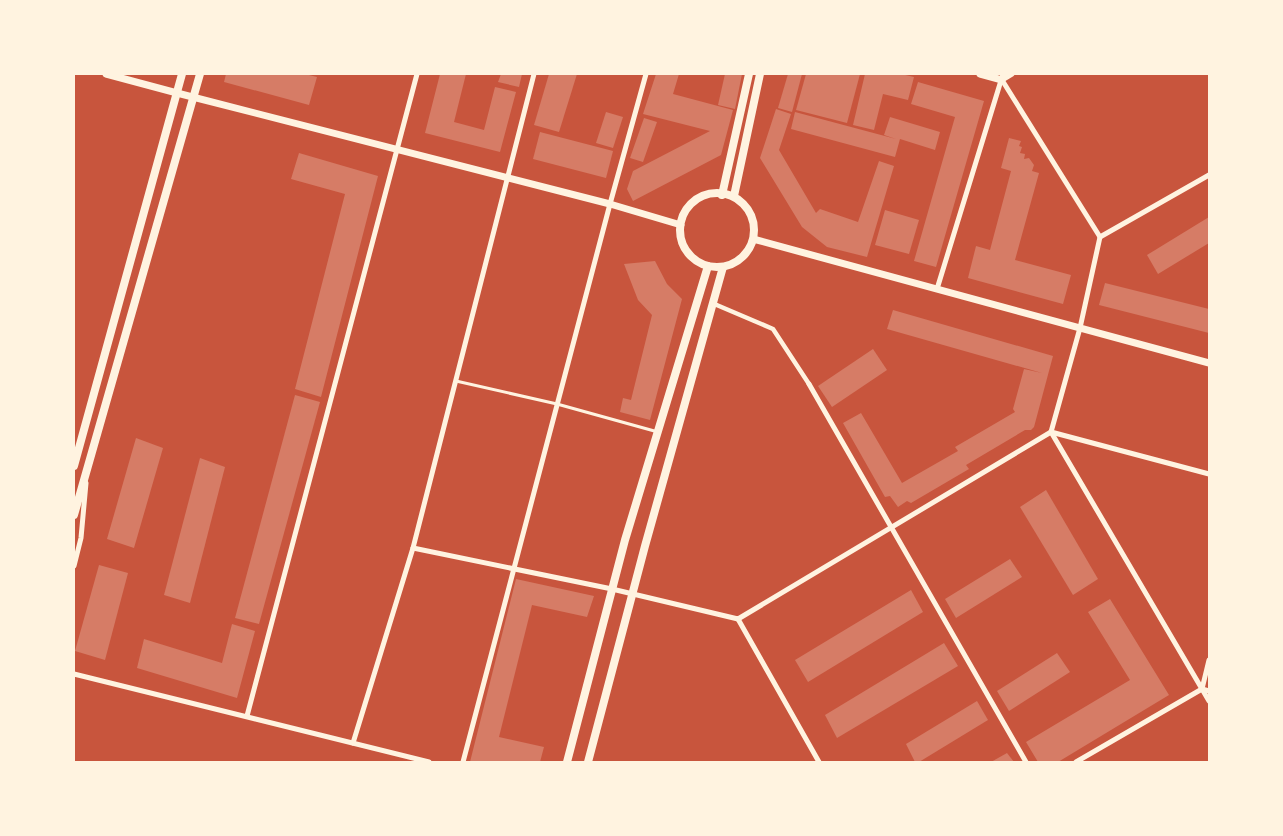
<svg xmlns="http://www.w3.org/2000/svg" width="1283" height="836" font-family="'PT Sans Narrow',sans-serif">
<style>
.building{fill:#d67c66}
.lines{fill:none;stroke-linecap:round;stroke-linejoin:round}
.service{stroke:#fff3e0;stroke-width:3}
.pedestrian{stroke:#fff3e0;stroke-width:4.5}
.minor{stroke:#fff3e0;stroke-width:5}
.tertiary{stroke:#fff3e0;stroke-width:7}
.secondary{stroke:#fff3e0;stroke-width:8}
</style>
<rect width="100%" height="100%" fill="#c8553d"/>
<g class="building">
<polygon points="226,74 305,74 317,77 309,105 224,82"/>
<polygon points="440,74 466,74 454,122 484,130 495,87 516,92 500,152 425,133"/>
<polygon points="501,74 522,74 519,87 498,82"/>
<polygon points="549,74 577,74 559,132 534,125"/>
<polygon points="656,74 679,74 673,94 733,110 721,155 633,201 627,189 633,171 710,131 643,114"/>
<polygon points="725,74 742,74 735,109 718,105"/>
<polygon points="788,74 802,74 792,112 778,108"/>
<polygon points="806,74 860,74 847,123 796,110"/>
<polygon points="865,74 901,74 914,77 908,100 883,94 874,130 853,125"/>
<polygon points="918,82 984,101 936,267 914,261 955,117 911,104"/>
<polygon points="776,109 791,114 779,150 816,213 820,209 858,222 879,161 894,166 867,257 827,247 802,227 760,158"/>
<polygon points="606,112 623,117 613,148 596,143"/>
<polygon points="795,112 896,139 884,135 890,117 940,132 935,150 900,139 895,157 791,129"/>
<polygon points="644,118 657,122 643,162 630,158"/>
<polygon points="540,132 613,151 606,178 533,159"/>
<polygon points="1009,138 1021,141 1019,146 1022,147 1020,153 1025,154 1024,159 1029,158 1034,165 1032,171 1039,173 1015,260 1071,275 1063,304 968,278 976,246 990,250 1011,171 1001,168"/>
<polygon points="299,153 378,176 321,397 295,389 345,194 291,179"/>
<polygon points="885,210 919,220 909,254 875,245"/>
<polygon points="1209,217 1209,243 1158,274 1147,255"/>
<polygon points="655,261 667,284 682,299 650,420 620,412 623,398 631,400 652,315 638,300 624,264"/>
<polygon points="1105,283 1209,309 1209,333 1099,305"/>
<polygon points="893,310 1053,356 1034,427 1031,430 1025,430 966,465 969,469 911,503 907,501 898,507 890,496 885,497 843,423 861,413 902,483 958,451 955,447 1015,412 1013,409 1024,369 1042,373 887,329"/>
<polygon points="873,349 887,370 832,407 818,386"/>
<polygon points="295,395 320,402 259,624 235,618"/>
<polygon points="136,438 163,448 134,548 107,539"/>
<polygon points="200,458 225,467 190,603 164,595"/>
<polygon points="1046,490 1098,579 1073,595 1020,507"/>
<polygon points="1010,559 1022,577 956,618 945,599"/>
<polygon points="99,565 128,573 105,660 75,651"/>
<polygon points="516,579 594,596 587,617 532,605 499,737 544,747 540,762 470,762"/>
<polygon points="911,590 923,612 808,682 795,660"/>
<polygon points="1110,599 1169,695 1058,762 1038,762 1026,742 1130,680 1088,612"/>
<polygon points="232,624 255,631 237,698 137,668 144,639 222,663"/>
<polygon points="944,643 958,666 837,738 825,715"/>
<polygon points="1057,653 1070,672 1009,711 997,691"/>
<polygon points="977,701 988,720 919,762 915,762 906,744"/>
<polygon points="1007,753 1014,762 991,762"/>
</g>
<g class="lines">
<polyline class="service" points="456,381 557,404 658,432"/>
<polyline class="pedestrian" points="712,303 773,329 809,384"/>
<g class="minor">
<polyline points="1012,74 1002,80 1100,237 1209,175"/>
<polyline points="1100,237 1080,328 1051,432 1202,689 1209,691"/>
<polyline points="937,289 1003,74"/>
<polyline points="809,384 1026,762"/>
<polyline points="413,548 612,589 738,619 1051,432 1209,474"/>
<polyline points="74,566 81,538 86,483"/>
<polyline points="738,619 819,762"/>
<polyline points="1209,660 1202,689 1209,701"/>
<polyline points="74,674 429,762"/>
<polyline points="247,716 417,74"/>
<polyline points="353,743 413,548 534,74"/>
<polyline points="463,762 610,204 646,74"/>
<polyline points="1076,762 1202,689"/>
</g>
<g class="tertiary">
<polyline points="106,74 177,93 610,204 681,225"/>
<polyline points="980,74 1002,80"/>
<polyline points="753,239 1209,363"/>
</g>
<g class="secondary">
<circle cx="717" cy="230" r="37"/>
<polyline points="722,195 749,74"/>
<polyline points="734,196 760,74"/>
<polyline points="74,466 182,74"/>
<polyline points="74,515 200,74"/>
<polyline points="567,762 625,540 708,266"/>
<polyline points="588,762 645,546 723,267"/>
</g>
</g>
<rect width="1283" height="836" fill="none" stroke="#fff3e0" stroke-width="150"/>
</svg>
